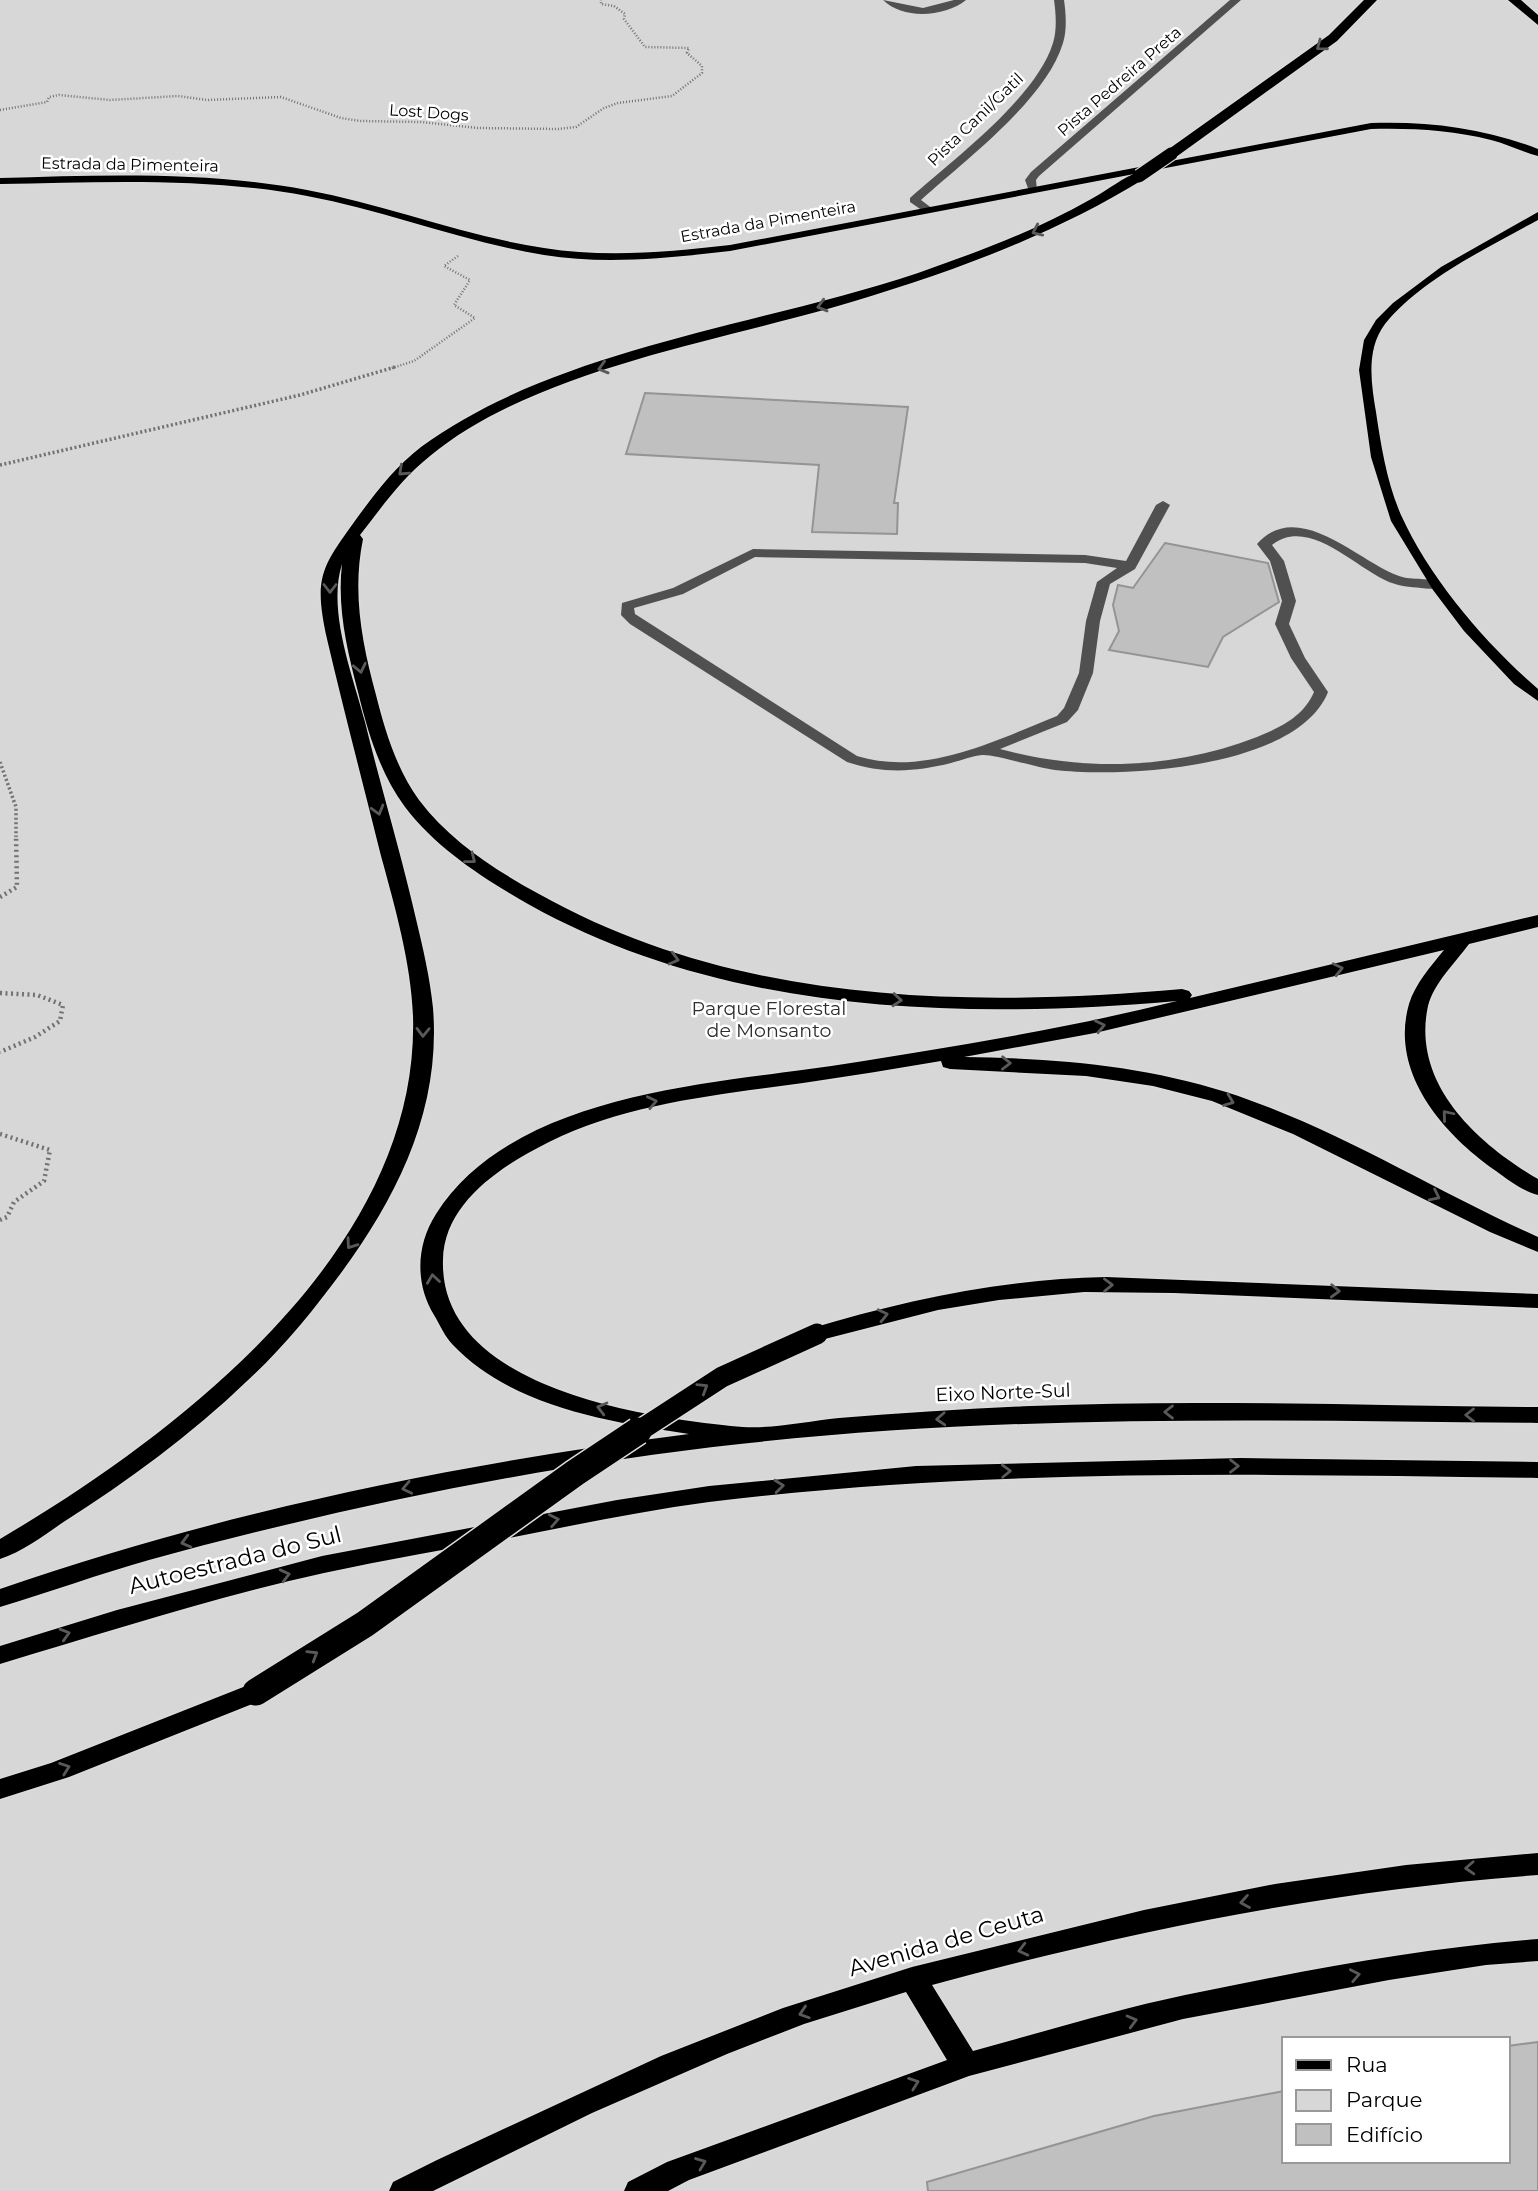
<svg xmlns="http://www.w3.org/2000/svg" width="1538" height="2191" font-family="Montserrat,sans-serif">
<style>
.green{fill:#d7d7d7;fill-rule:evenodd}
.building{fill:#c0c0c0;stroke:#949494;stroke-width:2}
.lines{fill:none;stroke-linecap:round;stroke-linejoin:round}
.major-casing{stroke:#dbdbdb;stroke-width:2}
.highway-casing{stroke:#dbdbdb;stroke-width:3}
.path-far2{stroke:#727272;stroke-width:2.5;stroke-dasharray:1 2;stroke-linecap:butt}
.path-far1{stroke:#727272;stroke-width:3.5;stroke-dasharray:2 2.5;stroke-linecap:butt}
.path{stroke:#727272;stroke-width:4.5;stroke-dasharray:2 3.5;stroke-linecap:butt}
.minor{fill:#505050;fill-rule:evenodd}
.major{fill:#000;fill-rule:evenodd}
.highway{fill:#000;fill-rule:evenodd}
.highway-bridge-far2-casing{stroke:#dbdbdb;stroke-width:15;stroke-linecap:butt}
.highway-bridge-far1-casing{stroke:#dbdbdb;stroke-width:24;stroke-linecap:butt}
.highway-bridge-casing{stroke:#dbdbdb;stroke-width:30;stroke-linecap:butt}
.highway-bridge-far2{stroke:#000;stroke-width:13}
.highway-bridge-far1{stroke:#000;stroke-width:21}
.highway-bridge{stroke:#000;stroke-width:27}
.oneway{stroke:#595959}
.labels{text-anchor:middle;stroke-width:5;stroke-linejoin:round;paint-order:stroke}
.far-street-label{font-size:16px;fill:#000;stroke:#fff}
.park-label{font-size:19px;fill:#2e2e2e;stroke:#fff}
.street-label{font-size:19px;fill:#000;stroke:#fff}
.near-street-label{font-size:23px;fill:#000;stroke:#fff}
</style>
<rect width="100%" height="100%" fill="#fff"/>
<path class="green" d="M0,0H1538V2191H0ZM1284,2039H1508V2161H1284Z"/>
<g class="building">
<polygon points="645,393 908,407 894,503 898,503 897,534 812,532 819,465 626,454"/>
<polygon points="1165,543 1268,563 1279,602 1223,637 1208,667 1109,650 1119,631 1113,605 1118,585 1133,588"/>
<polygon points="1538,2042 1538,2191 928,2191 927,2182 1154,2116 1284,2091 1284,2161 1508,2161 1508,2046"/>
</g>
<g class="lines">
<g class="major-casing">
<g id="major">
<path d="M1371,123C1429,121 1484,128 1538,149V156C1522,152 1507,144 1491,140C1452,130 1412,128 1371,129L730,251C670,258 605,265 544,255C464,242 387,211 307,196C206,177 103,182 0,184V178C103,175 206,171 307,190C387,205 464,236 544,248C605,258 670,252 730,245Z"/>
<path d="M1538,212V220C1489,247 1420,280 1385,324C1366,349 1371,383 1376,412C1381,446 1387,483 1401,515C1430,579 1485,643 1538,689V701L1514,684L1464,631L1433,590L1391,521L1371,457L1359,370L1364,340L1376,320L1393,303L1441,267Z"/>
</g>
</g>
<g class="highway-casing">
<g id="highway">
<polygon points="1364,0 1377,0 1337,41 1176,157 1166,157 1166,151 1329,35"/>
<polygon points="1508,0 1521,0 1538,15 1538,25"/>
<path d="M1139,172L1144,173V179C1046,239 941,276 831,308C707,343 530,373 430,456C401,479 382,507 360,535L363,539C352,593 362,643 376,695C385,731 397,770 419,800C450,841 495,870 539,894C735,1004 964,1008 1182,989L1189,991L1192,995L1190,998L1538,915V927L1469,944C1455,963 1434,983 1428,1006C1411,1084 1478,1144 1538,1179V1195C1523,1191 1508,1180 1496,1171C1444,1135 1389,1073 1409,1004C1415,984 1431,966 1444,950L1095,1033L964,1057C1053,1058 1141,1065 1226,1092C1335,1127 1433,1190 1538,1237V1252L1490,1232L1293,1134L1212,1101L1153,1086L1086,1076L950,1069L943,1067L941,1061C895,1069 849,1076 803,1083C717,1095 628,1103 549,1142C503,1165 444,1202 443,1260C439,1389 647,1418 743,1427C774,1429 808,1421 839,1418C903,1413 967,1409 1031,1406C1200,1399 1369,1406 1538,1407V1423C1271,1420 1006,1414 740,1444C541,1466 343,1507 149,1560C99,1574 50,1592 0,1607V1589C222,1512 456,1464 689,1434C609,1422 512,1407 453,1345C445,1337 440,1325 434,1315C415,1284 416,1245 436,1214C507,1102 682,1086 802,1070C841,1065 880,1058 919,1052C1006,1038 1092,1022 1177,1001C958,1020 724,1014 528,904C483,878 437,849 405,807C380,773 368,733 358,692C347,650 337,608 342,564C327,611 353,676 365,722C381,788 401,853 416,919C423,948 430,978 433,1008C441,1108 399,1194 341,1273C312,1312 283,1348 247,1381C191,1435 128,1481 62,1523C43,1536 22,1552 0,1559V1539C181,1432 420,1249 413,1016C411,963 395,907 381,856C363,784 344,711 327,639C313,576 322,567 357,518C376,492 395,467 421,447C556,348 760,326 918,273C963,257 1008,241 1051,220C1065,213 1079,206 1093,198C1108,190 1123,177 1139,172Z"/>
<path d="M1106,1277L1538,1294V1308L1174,1293L1084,1292L999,1300L938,1310L817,1341L809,1339L805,1334L809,1329C906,1300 1004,1279 1106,1277Z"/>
<path d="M1241,1458L1538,1462V1478C1262,1474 984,1468 709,1502C642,1511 575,1525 509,1538C447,1549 385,1560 324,1573C215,1597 107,1632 0,1664V1646L117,1610L322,1556L617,1500L709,1486L916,1466Z"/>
<polygon points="256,1682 265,1685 269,1692 265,1699 69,1777 0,1799 0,1779 51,1763"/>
<path d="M1538,1853V1875C1332,1890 1131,1931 932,1985L973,2051C1043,2032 1114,2010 1185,1995C1301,1971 1420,1948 1538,1939V1961L1486,1965L1389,1980L1183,2019L969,2076L689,2180L668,2191H624L628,2182L667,2162L947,2060L906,1992L804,2024L727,2054L592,2113L433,2191H389L393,2182L437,2160L661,2056L783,2008L912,1967L1144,1910L1275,1884L1406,1865Z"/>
</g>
</g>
<g class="path-far2">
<polyline points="0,110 47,102 49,97 59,95 110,100 178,96 207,100 281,97 341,118 360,121 421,122 478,128 558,129 576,127 604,108 618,103 672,96 702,73 702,66 687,53 689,48 645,47 624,19 625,14 614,6 601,4 601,0"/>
<polyline points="389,369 414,361 475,318 454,305 470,280 444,266 458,256"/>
</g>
<g class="path-far1">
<polyline points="0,465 300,395 395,367"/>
<polyline points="0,762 16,807 16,837"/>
</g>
<g class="path">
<polyline points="0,897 17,887 16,835"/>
<polyline points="0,993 37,995 63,1005 60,1021 35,1037 0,1052"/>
<polyline points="0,1134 50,1150 44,1181 14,1202 7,1217 0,1220"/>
</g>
<g class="minor">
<path d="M883,0L923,8L954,0H966C945,17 903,20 883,0Z"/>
<path d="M1054,0H1064C1066,14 1067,30 1063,43C1046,100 964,161 921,200L933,209L923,211L910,202V198C953,160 1036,98 1053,43C1057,30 1056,14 1054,0Z"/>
<polygon points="1230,0 1241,0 1039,176 1036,180 1037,191 1029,191 1025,180 1031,172"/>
<path d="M1163,501L1170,505L1135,569L1110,584L1100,621L1093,673L1078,710L1067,722L1000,749C1084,772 1175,769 1257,737C1281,727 1303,717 1314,692L1291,658L1275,624L1282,601L1270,561L1257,544C1298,497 1359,562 1399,576C1412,581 1431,576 1441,585C1435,590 1429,589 1421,588C1410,587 1399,586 1389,582C1355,568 1309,516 1272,545L1284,561L1296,601L1289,624L1305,658L1328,692C1298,768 1125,778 1055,770C1038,768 995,754 982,755C972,756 962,760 951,763C915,772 883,774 847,762L630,624L621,615L622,603L673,588L753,549L1085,555L1126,561L1156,505ZM755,557L1085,563L1117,568L1097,582L1086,621L1079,673L1064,708L1057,716C996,740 924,777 857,756L635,614L634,608L683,594Z"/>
</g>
<use href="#major" class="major"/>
<use href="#highway" class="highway"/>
<g class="highway-bridge-far2-casing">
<polyline id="highway-bridge-far2" points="1139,176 1171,154"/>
</g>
<g class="highway-bridge-far1-casing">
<polyline id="highway-bridge-far1" points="636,1433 722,1377 817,1334"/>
</g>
<g class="highway-bridge-casing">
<polyline id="highway-bridge" points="256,1692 365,1624 575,1473 638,1431"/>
</g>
<use href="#highway-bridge-far2" class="highway-bridge-far2"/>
<use href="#highway-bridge-far1" class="highway-bridge-far1"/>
<use href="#highway-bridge" class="highway-bridge"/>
</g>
<defs><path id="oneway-chevron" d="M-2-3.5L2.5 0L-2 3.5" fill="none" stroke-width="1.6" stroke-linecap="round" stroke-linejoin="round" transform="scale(1.75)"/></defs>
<g class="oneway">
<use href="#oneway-chevron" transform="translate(1321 46) rotate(143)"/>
<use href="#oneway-chevron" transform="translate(1037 231) rotate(156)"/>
<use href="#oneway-chevron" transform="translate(822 306) rotate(164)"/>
<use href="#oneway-chevron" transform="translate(603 368) rotate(163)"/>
<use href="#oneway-chevron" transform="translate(403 471) rotate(137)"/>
<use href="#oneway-chevron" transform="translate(330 588) rotate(90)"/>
<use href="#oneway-chevron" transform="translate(360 668) rotate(78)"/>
<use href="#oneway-chevron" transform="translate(378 810) rotate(74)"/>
<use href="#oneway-chevron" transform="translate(471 859) rotate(38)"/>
<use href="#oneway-chevron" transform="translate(674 959) rotate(15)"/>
<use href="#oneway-chevron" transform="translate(1338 969) rotate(-13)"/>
<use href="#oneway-chevron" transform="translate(897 1000) rotate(5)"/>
<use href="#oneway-chevron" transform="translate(1100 1026) rotate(-13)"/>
<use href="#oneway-chevron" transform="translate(423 1032) rotate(91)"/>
<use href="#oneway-chevron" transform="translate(1006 1063) rotate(1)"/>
<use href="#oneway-chevron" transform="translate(1229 1101) rotate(21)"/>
<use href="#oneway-chevron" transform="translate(652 1102) rotate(-12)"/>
<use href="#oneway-chevron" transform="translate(1447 1115) rotate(-130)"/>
<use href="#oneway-chevron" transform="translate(1435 1196) rotate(26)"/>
<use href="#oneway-chevron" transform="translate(351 1244) rotate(125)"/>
<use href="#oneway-chevron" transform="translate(433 1279) rotate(-98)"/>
<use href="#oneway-chevron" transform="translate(1108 1285) rotate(-1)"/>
<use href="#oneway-chevron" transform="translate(1335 1291) rotate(2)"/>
<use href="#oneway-chevron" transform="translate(883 1315) rotate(-13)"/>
<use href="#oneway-chevron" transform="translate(703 1388) rotate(-32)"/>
<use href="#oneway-chevron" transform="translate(602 1408) rotate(-165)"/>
<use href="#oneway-chevron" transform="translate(1169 1412) rotate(-180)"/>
<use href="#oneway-chevron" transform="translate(1470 1415) rotate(-180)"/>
<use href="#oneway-chevron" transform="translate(941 1419) rotate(177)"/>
<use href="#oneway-chevron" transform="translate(1234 1466)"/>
<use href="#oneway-chevron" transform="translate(1006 1471) rotate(-2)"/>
<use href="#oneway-chevron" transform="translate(779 1486) rotate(-6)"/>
<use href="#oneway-chevron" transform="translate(407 1488) rotate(168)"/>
<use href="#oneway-chevron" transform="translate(554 1520) rotate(-11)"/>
<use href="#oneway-chevron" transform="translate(186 1542) rotate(165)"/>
<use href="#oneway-chevron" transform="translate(285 1575) rotate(-14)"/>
<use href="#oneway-chevron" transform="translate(65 1634) rotate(-16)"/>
<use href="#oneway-chevron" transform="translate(313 1655) rotate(-31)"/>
<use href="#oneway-chevron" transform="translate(65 1768) rotate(-20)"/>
<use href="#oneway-chevron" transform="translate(1470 1868) rotate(177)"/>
<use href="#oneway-chevron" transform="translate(1245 1902) rotate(170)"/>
<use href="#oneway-chevron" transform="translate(1023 1950) rotate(166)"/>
<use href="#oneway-chevron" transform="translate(1355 1975) rotate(-11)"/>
<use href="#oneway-chevron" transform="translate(804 2013) rotate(162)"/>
<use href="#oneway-chevron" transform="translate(1132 2021) rotate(-15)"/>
<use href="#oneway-chevron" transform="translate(914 2083) rotate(-20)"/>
<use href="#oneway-chevron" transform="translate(701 2163) rotate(-21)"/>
</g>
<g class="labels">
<g class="far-street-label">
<text transform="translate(1119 81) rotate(-41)" y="6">Pista Pedreira Preta</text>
<text transform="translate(429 112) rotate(4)" y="6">Lost Dogs</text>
<text transform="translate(975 119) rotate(-44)" y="6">Pista Canil/Gatil</text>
<text transform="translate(130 164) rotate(1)" y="6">Estrada da Pimenteira</text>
<text transform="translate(768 221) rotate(-10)" y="6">Estrada da Pimenteira</text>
</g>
<g class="park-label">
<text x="769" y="1015">Parque Florestal<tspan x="769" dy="22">de Monsanto</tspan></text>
</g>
<g class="street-label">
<text transform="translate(1003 1392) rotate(-2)" y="7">Eixo Norte-Sul</text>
</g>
<g class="near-street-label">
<text transform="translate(235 1560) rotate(-14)" y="8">Autoestrada do Sul</text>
<text transform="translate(946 1941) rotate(-16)" y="8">Avenida de Ceuta</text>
</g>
</g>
<rect x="1282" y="2037" width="228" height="126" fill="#ffffff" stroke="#999999" stroke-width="2"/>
<rect x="1296" y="2060" width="35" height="10" fill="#000000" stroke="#999999" stroke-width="2"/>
<text x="1346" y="2072" font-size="21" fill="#000000">Rua</text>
<rect x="1296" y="2090" width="35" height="21" fill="#d7d7d7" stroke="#999999" stroke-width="2"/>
<text x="1346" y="2107" font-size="21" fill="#000000">Parque</text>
<rect x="1296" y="2124" width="35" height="21" fill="#c0c0c0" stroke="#999999" stroke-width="2"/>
<text x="1346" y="2142" font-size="21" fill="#000000">Edifício</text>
</svg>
